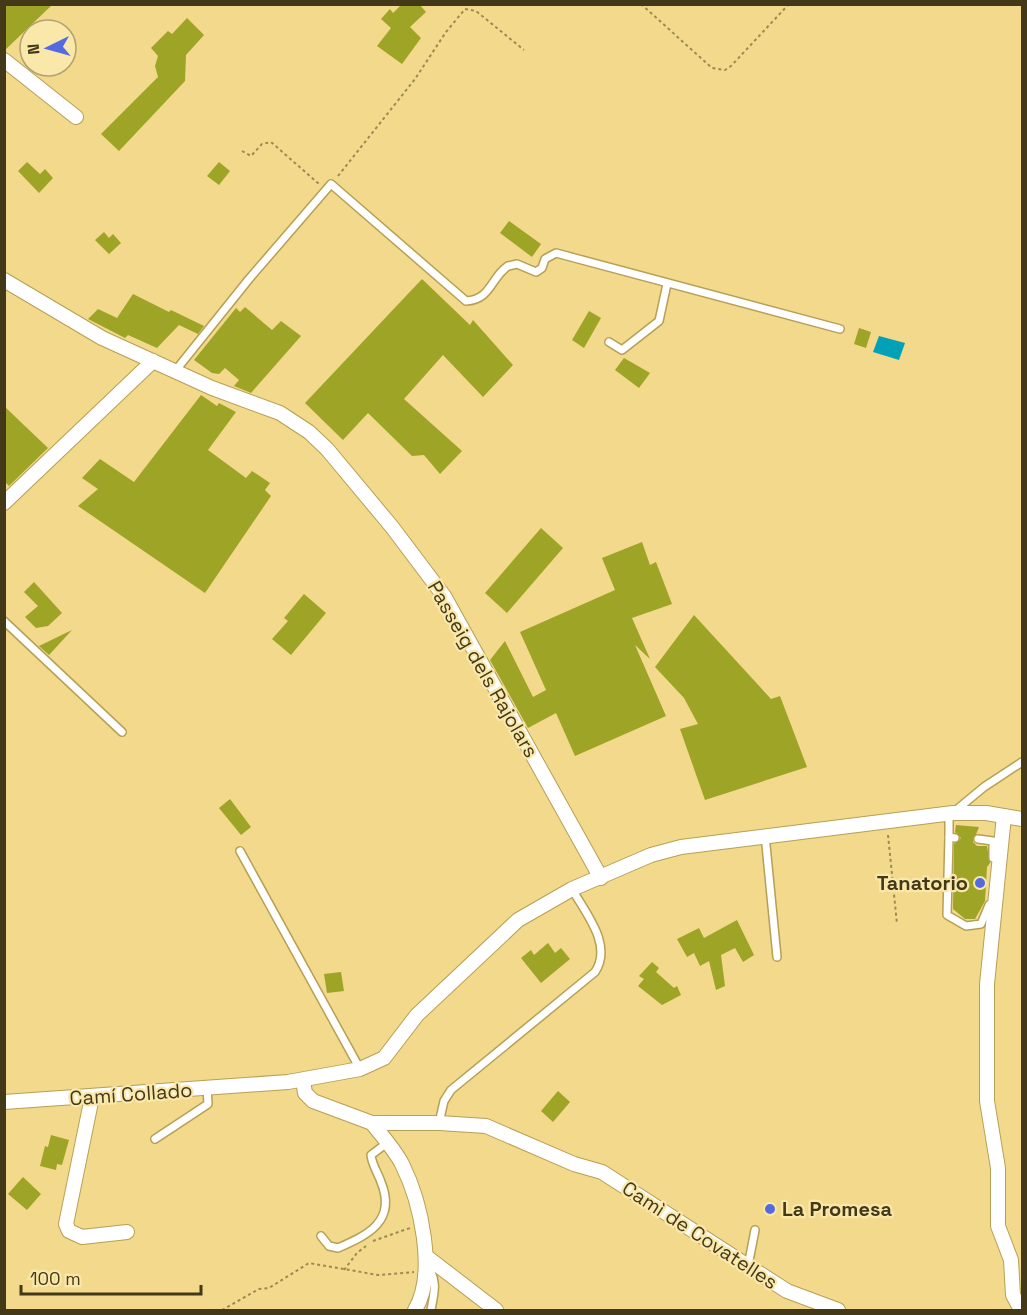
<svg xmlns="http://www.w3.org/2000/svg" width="1027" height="1315" font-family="'Space Grotesk',sans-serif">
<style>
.water{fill:#02a1b7}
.building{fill:#9ea426}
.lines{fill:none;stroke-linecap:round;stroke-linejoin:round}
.lane-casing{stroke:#b79f53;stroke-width:10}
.street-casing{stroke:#b79f53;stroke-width:16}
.path{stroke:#9c8a54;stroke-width:2;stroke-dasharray:3 3;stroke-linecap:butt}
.lane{stroke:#fff;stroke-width:7}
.street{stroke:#fff;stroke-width:14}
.poi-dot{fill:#566ae0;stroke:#fae7aa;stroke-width:2}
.labels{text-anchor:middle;stroke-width:4.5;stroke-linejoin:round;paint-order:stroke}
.street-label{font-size:20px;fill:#433919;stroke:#fae7aa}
.poi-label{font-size:20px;font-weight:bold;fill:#433919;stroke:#fae7aa;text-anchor:end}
</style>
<rect width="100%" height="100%" fill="#f2d98c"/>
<polygon class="water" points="879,336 905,343 899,360 873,352"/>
<g class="building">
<polygon points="4,4 53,4 4,51"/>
<polygon points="402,4 419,4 426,12 410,27 421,38 402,64 377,46 391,28 381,19 390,9 393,13"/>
<polygon points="187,18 204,35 186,55 185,81 119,151 101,134 158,77 155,66 158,56 151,48 168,31 172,34"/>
<polygon points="27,162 40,174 45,169 53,178 39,193 18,171"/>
<polygon points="219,162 230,171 219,185 207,176"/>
<polygon points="509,221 541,244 532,257 500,233"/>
<polygon points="104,232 109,238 113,234 121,243 109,254 95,240"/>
<polygon points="422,279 470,325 473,320 513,365 483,397 443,355 404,399 462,451 440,474 424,455 412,456 368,413 343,440 305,403"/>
<polygon points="133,294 169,312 171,310 204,326 198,334 179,325 157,348 128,335 125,338 88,319 98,309 117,318"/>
<polygon points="245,307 272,330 281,321 301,336 251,393 234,386 239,380 225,368 219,374 212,373 194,360 236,308 240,312"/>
<polygon points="589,311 601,318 584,348 572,340"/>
<polygon points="859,328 871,332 866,348 854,344"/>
<polygon points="624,358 650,373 639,388 615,370"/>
<polygon points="201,395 217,406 219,403 236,412 208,450 246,478 252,471 270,483 265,490 271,496 205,593 78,506 98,489 82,478 100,459 134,482"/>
<polygon points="4,406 48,448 9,486 4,481"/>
<polygon points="541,528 563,548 507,613 485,593"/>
<polygon points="642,542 650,565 656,562 672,604 632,618 650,659 635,645 666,716 575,756 556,713 528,728 490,660 505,641 533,697 546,690 520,632 615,590 602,558"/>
<polygon points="34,582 62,613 48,626 36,628 25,617 38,606 24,592"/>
<polygon points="304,594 326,613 291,655 272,639 288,621 284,618"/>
<polygon points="694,615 771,699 780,696 807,767 705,800 680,729 698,724 684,698 655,667"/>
<polygon points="72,630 49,655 39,646"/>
<polygon points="230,799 251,827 241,835 219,808"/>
<polygon points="956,825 979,827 973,842 977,846 987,846 990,863 987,867 985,901 975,919 965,919 953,909 954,844 961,838 955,832"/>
<polygon points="737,920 754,955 743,962 735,948 721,955 725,986 716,990 709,961 700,966 694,953 687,957 677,939 699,928 704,938"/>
<polygon points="548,943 555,953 561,948 570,959 541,983 521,958 531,950 534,955"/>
<polygon points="652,962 659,968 656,972 674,988 677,986 681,995 662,1005 638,986 644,979 639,976"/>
<polygon points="341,972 344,991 327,993 324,974"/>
<polygon points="558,1091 570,1102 553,1122 541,1111"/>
<polygon points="51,1135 69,1140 62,1165 57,1164 56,1170 40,1166 45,1146 48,1147"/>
<polygon points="23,1177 41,1194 27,1210 8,1194"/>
</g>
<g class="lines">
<g class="lane-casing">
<g id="lane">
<polyline points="609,342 622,350 659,321 667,284"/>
<path d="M176,370L249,279L331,184L466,301C491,300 491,277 508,266L517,264L536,272L542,268L545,259L556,253L840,329"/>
<polyline points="4,621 122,732"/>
<polyline points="955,811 984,787 1022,762"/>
<polyline points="949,813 949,837 955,838"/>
<polyline points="765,835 777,957"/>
<polyline points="949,837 947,915 966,926 981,924 989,905"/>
<polyline points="978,839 993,841 993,858"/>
<polyline points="240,851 360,1069"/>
<path d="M439,1123L444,1101L451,1090L595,972C613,945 586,914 572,889"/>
<polyline points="155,1139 208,1104 207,1088"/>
<path d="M321,1236L329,1246L338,1248C368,1235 397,1221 381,1182C378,1173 372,1165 371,1155L387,1143"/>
<path d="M428,1266C438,1282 434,1293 431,1310"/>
<polyline points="748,1266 755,1230"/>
</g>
</g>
<g class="street-casing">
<g id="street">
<polyline points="4,60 76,117"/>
<polyline points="4,280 102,338 212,388 280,413 309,432 327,449 392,527 444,596 601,878"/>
<polyline points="4,503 153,361"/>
<polyline points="1004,816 987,984 987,1101 998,1168 998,1226 1011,1260 1013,1295 1021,1310"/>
<polyline points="303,1080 305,1093 313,1101 372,1123 439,1123 486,1126 574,1164 602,1172 787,1291 838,1310"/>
<polyline points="92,1097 66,1224 69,1231 82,1237 127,1232"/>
<polyline points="4,1102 288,1082 360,1069 384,1058 417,1015 518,920 572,889 651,855 681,847 953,813 986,813 1022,819"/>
<path d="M372,1123C382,1136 395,1150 402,1164C421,1202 437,1273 415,1310"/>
<polyline points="427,1257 496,1310"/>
</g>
</g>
<g class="path">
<polyline points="641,4 712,68 725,70 731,66 789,4"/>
<polyline points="242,151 251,156 262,144 271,142 319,184"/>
<polyline points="338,176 415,79 446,32 465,9 476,11 524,50"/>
<polyline points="888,835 897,924"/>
<polyline points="373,1241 410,1228"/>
<polyline points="344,1270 357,1253 366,1246"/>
<polyline points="222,1310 259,1289 269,1288 309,1263 378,1275 414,1272"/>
</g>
<use href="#lane" class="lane"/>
<use href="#street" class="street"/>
</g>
<g class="poi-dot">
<circle cx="980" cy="883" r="6"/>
<circle cx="770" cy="1209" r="6"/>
</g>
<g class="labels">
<g class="street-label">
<text transform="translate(483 669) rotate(60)" y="7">Passeig dels Rajolars</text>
<text transform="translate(131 1094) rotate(-4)" y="7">Camí Collado</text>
<text transform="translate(700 1235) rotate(33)" y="7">Camì de Covatelles</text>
</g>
<g class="poi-label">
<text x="968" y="890">Tanatorio</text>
<text x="782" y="1216" text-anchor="start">La Promesa</text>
</g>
</g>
<rect width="1027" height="1315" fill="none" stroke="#433919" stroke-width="12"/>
<g transform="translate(48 48) rotate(265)"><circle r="28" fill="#fae7aa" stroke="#b1a170" stroke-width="1.5"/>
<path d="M0-4.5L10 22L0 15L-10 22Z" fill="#566ae0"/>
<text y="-9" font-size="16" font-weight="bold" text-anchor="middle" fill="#433919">N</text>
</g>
<path d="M21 1285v9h180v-9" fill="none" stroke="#433919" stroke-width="3"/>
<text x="30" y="1285" font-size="18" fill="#433919" stroke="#fae7aa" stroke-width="4.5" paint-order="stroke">100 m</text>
</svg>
